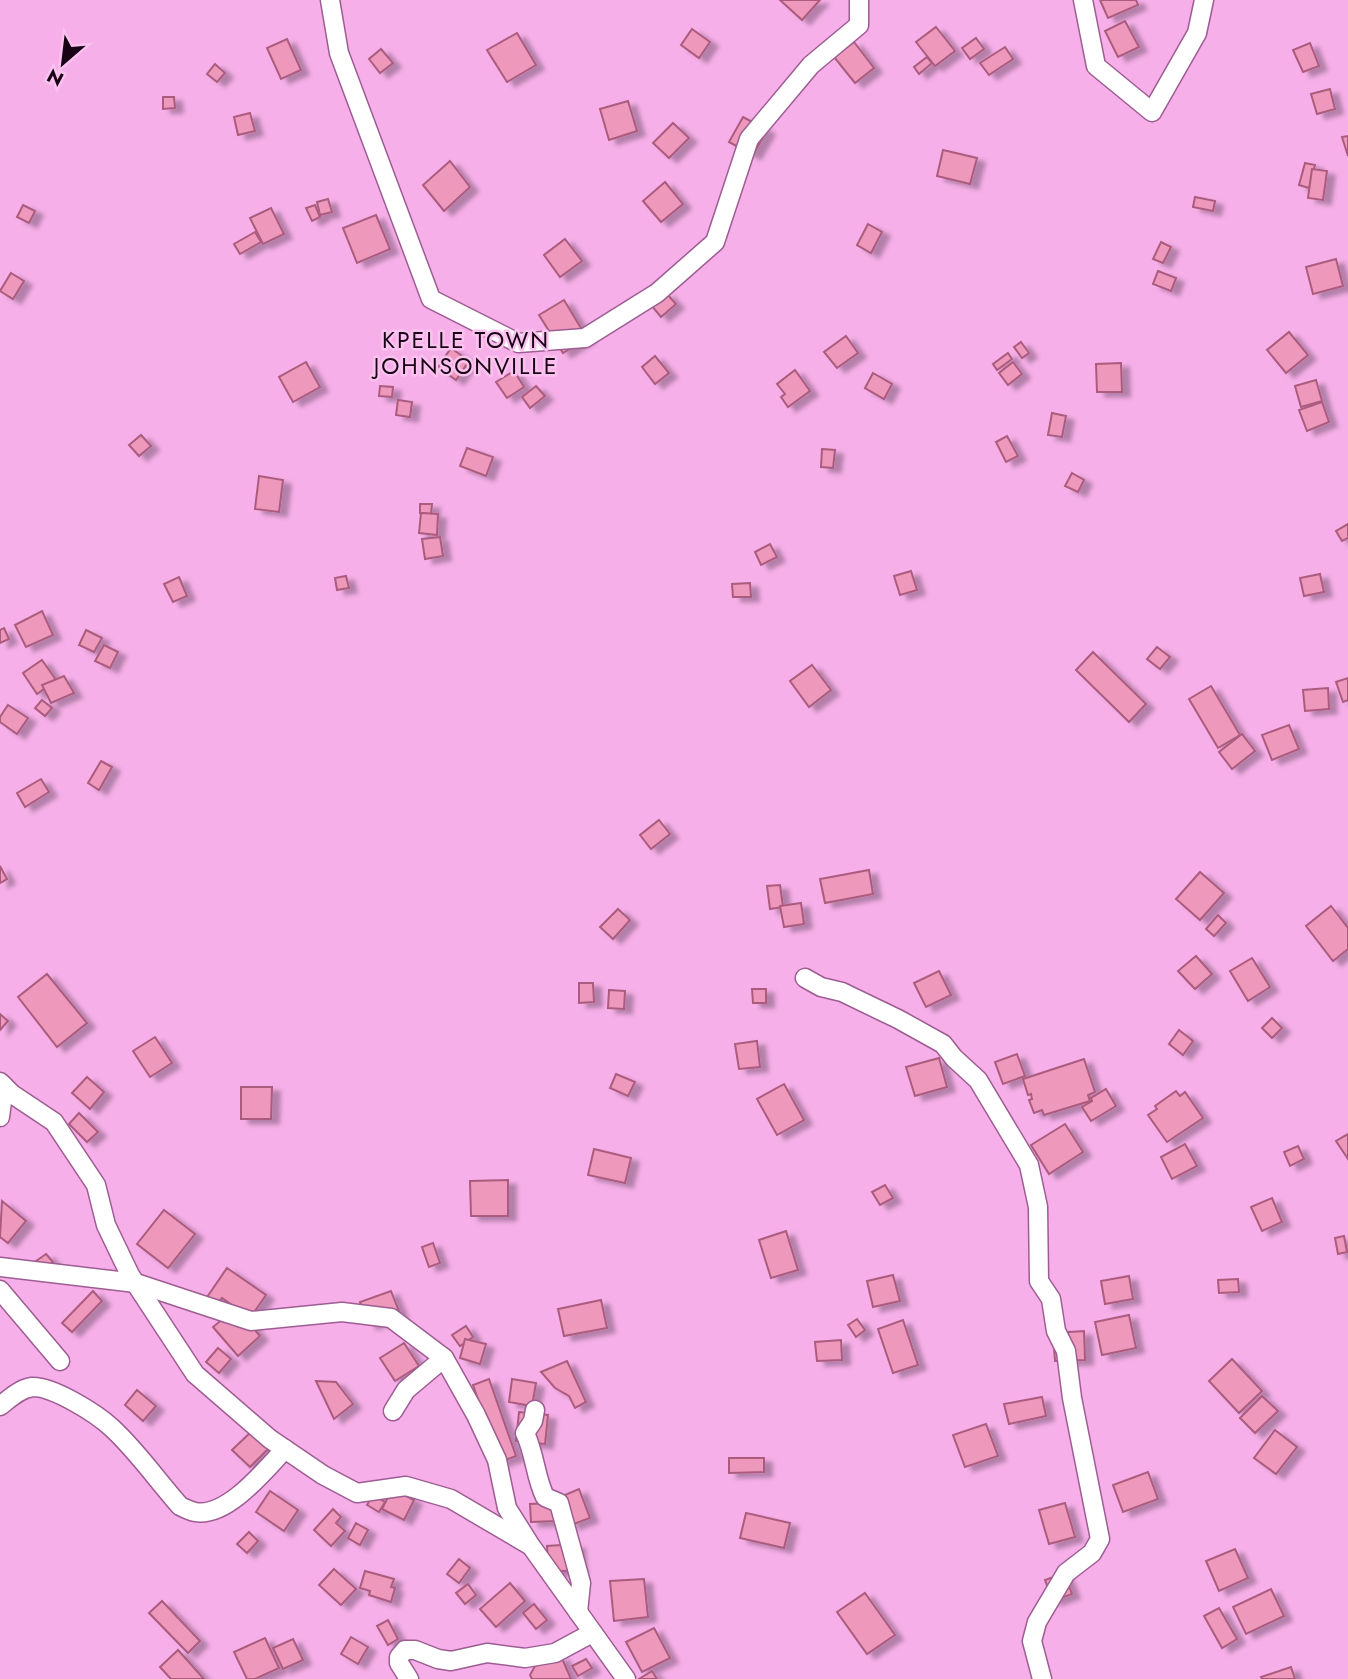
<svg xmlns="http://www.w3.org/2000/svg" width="1348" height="1679" font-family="Jost,sans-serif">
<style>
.building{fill:#ee99bc;stroke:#ab5c7e;stroke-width:2;filter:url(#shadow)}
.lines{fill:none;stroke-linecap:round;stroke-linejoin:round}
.minor-casing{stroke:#9d5d92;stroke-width:21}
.minor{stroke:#fff;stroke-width:18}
.labels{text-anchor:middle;stroke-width:5;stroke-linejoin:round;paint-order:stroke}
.quarter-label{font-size:23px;letter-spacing:2px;fill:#180215;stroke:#fbc2ef}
</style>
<defs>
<filter id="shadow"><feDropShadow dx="8" dy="4.5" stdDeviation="2" flood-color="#0004"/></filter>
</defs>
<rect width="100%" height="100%" fill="#f6afe8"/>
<g class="building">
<polygon points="780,0 820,0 802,20"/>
<polygon points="1100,0 1136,0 1138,5 1108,18"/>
<polygon points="1125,21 1139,47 1118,57 1105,31"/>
<polygon points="936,27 955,51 935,66 916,42"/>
<polygon points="692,29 710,42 699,58 681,45"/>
<polygon points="517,33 536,65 507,82 487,50"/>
<polygon points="976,38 984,49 970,59 962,48"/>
<polygon points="287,39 301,70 281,79 267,48"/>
<polygon points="854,42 874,68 855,83 834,57"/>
<polygon points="1310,43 1319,66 1303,72 1293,50"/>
<polygon points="1005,47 1013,59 989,75 980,63"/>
<polygon points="381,49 393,63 380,73 369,59"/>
<polygon points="927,57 932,63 919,74 914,67"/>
<polygon points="215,64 225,73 217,82 207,74"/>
<polygon points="1330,89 1335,109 1317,114 1311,94"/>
<polygon points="163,97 174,97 175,108 163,109"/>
<polygon points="628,101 637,131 609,140 600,109"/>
<polygon points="250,113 255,131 238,135 234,117"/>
<polygon points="743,117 767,130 753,155 729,142"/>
<polygon points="673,123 689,138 669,158 653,143"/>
<polygon points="1348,136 1348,156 1342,137"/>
<polygon points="943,150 977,158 970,184 937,176"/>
<polygon points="450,161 470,187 444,211 423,185"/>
<polygon points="1305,163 1315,165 1309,188 1299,185"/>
<polygon points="1312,169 1327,171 1323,200 1308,198"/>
<polygon points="665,182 683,204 661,222 643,201"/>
<polygon points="1195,197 1215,201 1213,211 1193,207"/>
<polygon points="328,199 332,212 320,215 317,202"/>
<polygon points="23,205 35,211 29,223 17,217"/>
<polygon points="315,205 320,217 312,221 306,208"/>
<polygon points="271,208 284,234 263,244 250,218"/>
<polygon points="376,215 390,249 357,263 343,228"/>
<polygon points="868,224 882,232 871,253 857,245"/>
<polygon points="255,232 261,242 240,254 234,244"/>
<polygon points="565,239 582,261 560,277 544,255"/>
<polygon points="1161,242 1171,247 1163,263 1153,259"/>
<polygon points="1336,259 1343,286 1313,294 1306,267"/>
<polygon points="1158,271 1176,278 1171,291 1153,284"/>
<polygon points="11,273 24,281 13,299 0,291"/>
<polygon points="666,293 676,304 661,317 651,305"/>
<polygon points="564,300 587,338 563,353 539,315"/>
<polygon points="1289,332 1308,355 1286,373 1267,350"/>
<polygon points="846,336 858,353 837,368 824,352"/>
<polygon points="1021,342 1029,353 1022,358 1014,347"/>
<polygon points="451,348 469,361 456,380 438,367"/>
<polygon points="1008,353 1012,359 997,370 993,364"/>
<polygon points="655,356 669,373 655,384 642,367"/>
<polygon points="306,362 320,387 293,402 279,377"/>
<polygon points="1013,362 1022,374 1008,385 999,373"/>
<polygon points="1121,363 1122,392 1097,392 1096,364"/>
<polygon points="795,370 810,391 788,407 781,397 785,394 777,384"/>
<polygon points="514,371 524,387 507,398 496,382"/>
<polygon points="873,373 892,384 884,399 865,388"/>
<polygon points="1316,380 1322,401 1301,407 1295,386"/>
<polygon points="380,386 393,387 392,397 379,396"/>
<polygon points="536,386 545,396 530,408 522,397"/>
<polygon points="398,400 412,402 410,417 396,415"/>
<polygon points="1322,402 1329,422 1307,431 1299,410"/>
<polygon points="1052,413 1066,416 1062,437 1048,435"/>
<polygon points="141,435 151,446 139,456 129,445"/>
<polygon points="1007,436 1018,456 1006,462 996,442"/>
<polygon points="467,448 493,457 486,476 460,466"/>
<polygon points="822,449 835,450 833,468 821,467"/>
<polygon points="1072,473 1084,480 1078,492 1065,486"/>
<polygon points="259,476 283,480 279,512 255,509"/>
<polygon points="420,504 432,504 431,514 420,513"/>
<polygon points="421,513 438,514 437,535 419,533"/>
<polygon points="1348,524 1348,538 1342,541 1336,531"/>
<polygon points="440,537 443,556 425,559 422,539"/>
<polygon points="770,544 777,557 761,565 755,552"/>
<polygon points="911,571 917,590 900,595 894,576"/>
<polygon points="1320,574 1324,592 1304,596 1300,578"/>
<polygon points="346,576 349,588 337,590 335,578"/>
<polygon points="179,577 187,596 173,602 164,584"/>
<polygon points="750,583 751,597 733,597 732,584"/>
<polygon points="42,611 53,635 26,647 15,625"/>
<polygon points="4,628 9,639 0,643 0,630"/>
<polygon points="86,630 102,638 94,652 79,645"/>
<polygon points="104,645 118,652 110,668 95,661"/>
<polygon points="1157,647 1170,657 1160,669 1147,659"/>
<polygon points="1093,652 1146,704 1129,722 1076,670"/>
<polygon points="42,660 56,680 37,694 23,673"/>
<polygon points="812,665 831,690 809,707 790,681"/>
<polygon points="64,676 74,693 51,703 42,685"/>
<polygon points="1348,678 1348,700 1343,702 1336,682"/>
<polygon points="1211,686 1240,735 1218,748 1189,699"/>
<polygon points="1328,688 1329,709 1305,711 1303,690"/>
<polygon points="42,700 52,708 45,716 35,708"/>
<polygon points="8,705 28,718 17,734 0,722 0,717"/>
<polygon points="1289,725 1299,749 1272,760 1262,735"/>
<polygon points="1242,734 1255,751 1232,769 1219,752"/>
<polygon points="101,761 112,767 99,790 88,783"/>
<polygon points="41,779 49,792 25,807 17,793"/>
<polygon points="659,820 670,834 651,849 640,835"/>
<polygon points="0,866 7,879 0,883"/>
<polygon points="869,870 873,894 825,903 820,879"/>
<polygon points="1200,872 1224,893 1200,920 1176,899"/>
<polygon points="780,885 783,907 770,909 767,886"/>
<polygon points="801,903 804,924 784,927 780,906"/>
<polygon points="1331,906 1348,928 1348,949 1333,961 1306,926"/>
<polygon points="618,909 630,920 613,939 600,927"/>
<polygon points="1218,915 1226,923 1214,936 1206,929"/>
<polygon points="1196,956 1212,974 1195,989 1178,971"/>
<polygon points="1252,958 1270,987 1248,1001 1230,971"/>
<polygon points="939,971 951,995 926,1007 914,983"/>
<polygon points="47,974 87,1023 57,1047 18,997"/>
<polygon points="579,983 593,983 594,1002 579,1003"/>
<polygon points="752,989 766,989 766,1003 753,1003"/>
<polygon points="609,990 625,991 624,1009 608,1008"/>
<polygon points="0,1014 8,1021 0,1030"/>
<polygon points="1272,1018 1282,1028 1272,1038 1262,1028"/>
<polygon points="1179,1030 1193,1041 1183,1055 1169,1044"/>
<polygon points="155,1037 172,1063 150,1077 133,1051"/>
<polygon points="757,1041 760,1067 739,1069 735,1044"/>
<polygon points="1017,1054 1025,1076 1003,1084 995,1062"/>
<polygon points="939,1058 947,1087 915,1096 906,1067"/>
<polygon points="1084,1059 1095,1092 1088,1095 1090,1101 1044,1115 1042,1110 1034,1113 1029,1100 1032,1099 1031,1094 1028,1095 1023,1079"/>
<polygon points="616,1074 635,1082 628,1096 610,1088"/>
<polygon points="87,1077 104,1092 90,1109 72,1093"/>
<polygon points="784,1084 804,1120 777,1135 757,1099"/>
<polygon points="241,1087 272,1087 271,1119 241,1119"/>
<polygon points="1106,1089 1116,1106 1091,1121 1082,1107 1092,1101 1091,1098"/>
<polygon points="1176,1091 1180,1096 1185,1092 1203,1118 1167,1142 1148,1115 1157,1109 1155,1106"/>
<polygon points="79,1113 98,1132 87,1142 69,1124"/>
<polygon points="1065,1124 1083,1152 1049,1174 1031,1145"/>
<polygon points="1348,1134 1348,1159 1336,1141"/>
<polygon points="1185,1144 1197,1166 1172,1179 1161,1157"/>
<polygon points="1298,1146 1304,1159 1290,1166 1284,1152"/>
<polygon points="594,1149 631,1158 625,1183 588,1175"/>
<polygon points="508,1180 508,1216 471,1216 470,1181"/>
<polygon points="885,1185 893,1198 880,1205 872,1192"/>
<polygon points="1272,1198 1282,1222 1262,1231 1251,1207"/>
<polygon points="2,1201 26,1221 8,1243 0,1237"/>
<polygon points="164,1210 195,1234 168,1268 137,1244"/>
<polygon points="786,1231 798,1270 771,1278 759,1240"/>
<polygon points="1344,1236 1347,1252 1338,1254 1335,1238"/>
<polygon points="433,1243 440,1263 429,1267 422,1247"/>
<polygon points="46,1254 53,1262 38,1273 32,1264"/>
<polygon points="227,1268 266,1295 250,1318 222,1298 213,1310 203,1303"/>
<polygon points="893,1275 900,1301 873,1307 867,1281"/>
<polygon points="1129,1276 1133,1299 1105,1304 1101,1281"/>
<polygon points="1238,1279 1239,1292 1219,1293 1218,1280"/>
<polygon points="93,1291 102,1301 72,1332 62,1323"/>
<polygon points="391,1291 400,1314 369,1325 360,1302"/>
<polygon points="601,1300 607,1328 564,1336 558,1309"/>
<polygon points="236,1308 260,1336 238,1356 213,1327"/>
<polygon points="1129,1315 1136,1348 1102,1355 1095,1322"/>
<polygon points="857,1319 865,1330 856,1337 848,1325"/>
<polygon points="903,1320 918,1365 893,1373 878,1329"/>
<polygon points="466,1326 473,1337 460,1346 452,1335"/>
<polygon points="1084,1331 1085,1360 1055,1361 1053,1333"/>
<polygon points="465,1339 486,1344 480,1364 460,1358"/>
<polygon points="841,1340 842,1360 817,1361 815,1342"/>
<polygon points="404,1343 419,1366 395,1381 380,1358"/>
<polygon points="218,1348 231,1359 219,1373 206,1362"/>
<polygon points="1232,1359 1262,1391 1239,1413 1209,1381"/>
<polygon points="567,1361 586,1402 575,1408 569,1396 555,1388 541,1372"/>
<polygon points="489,1379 516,1456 500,1462 473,1385"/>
<polygon points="512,1379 536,1383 532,1406 509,1402"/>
<polygon points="316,1381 336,1382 353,1404 334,1419"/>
<polygon points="137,1390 156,1406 143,1421 125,1405"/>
<polygon points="1262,1396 1278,1411 1255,1433 1240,1418"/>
<polygon points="1042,1397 1046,1416 1009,1424 1004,1404"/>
<polygon points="519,1412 548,1415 545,1444 516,1441"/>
<polygon points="986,1424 998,1456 965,1467 953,1435"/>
<polygon points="1275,1430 1297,1447 1276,1474 1254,1458"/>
<polygon points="252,1431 269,1448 250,1467 232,1450"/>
<polygon points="729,1458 764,1458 764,1472 729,1473"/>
<polygon points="1148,1472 1158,1499 1123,1512 1113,1485"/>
<polygon points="392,1489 414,1500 404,1520 382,1509"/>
<polygon points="579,1489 590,1518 571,1525 560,1497"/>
<polygon points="270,1491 298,1510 284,1531 256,1512"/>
<polygon points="373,1495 385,1502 379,1512 367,1505"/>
<polygon points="555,1503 556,1521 531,1522 530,1504"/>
<polygon points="1065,1503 1075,1537 1049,1544 1039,1510"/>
<polygon points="333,1509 341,1517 336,1523 345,1531 331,1546 314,1530"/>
<polygon points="746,1513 790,1523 784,1548 740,1538"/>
<polygon points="356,1523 368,1530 360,1545 348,1538"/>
<polygon points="249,1532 258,1541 247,1553 237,1544"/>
<polygon points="577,1544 579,1570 549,1572 547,1546"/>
<polygon points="1235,1549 1248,1578 1219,1591 1206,1561"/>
<polygon points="459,1559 470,1568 459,1583 447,1574"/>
<polygon points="334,1569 356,1589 341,1605 319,1585"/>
<polygon points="365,1571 394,1579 391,1587 395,1588 391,1602 369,1595 370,1591 360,1588"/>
<polygon points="1064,1573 1072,1594 1053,1601 1045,1580"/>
<polygon points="644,1579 648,1617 614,1621 610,1581"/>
<polygon points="510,1583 525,1601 496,1627 480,1609"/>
<polygon points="468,1584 476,1595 465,1604 456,1593"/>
<polygon points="1271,1589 1284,1616 1246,1634 1233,1607"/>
<polygon points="865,1593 895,1635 867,1654 837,1612"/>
<polygon points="162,1601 200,1641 188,1653 149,1613"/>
<polygon points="534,1604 547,1620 536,1629 523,1613"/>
<polygon points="1219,1608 1237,1639 1222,1648 1204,1616"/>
<polygon points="388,1620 398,1639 388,1645 377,1626"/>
<polygon points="654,1628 670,1658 642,1672 626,1642"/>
<polygon points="351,1637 368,1647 358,1664 341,1654"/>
<polygon points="265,1638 279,1668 255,1679 247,1679 234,1652"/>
<polygon points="293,1639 303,1660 283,1669 273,1648"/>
<polygon points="178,1650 204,1679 171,1679 160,1667"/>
<polygon points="561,1656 571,1679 532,1679 530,1675 535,1666"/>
<polygon points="586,1659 592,1668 578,1676 572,1666"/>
<polygon points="1291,1667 1295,1679 1262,1679 1261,1677"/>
<polygon points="652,1671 657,1679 639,1679"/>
</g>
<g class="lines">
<g class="minor-casing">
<g id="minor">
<polyline points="330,0 339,53 431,299 518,343 585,338 657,293 715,242 749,139 811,65 859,25 859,0"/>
<polyline points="1083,0 1096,66 1152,112 1197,33 1204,0"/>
<polyline points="805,978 821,987 842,992 898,1019 943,1044 954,1058 978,1080 1029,1165 1038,1207 1039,1281 1051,1299 1056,1331 1066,1351 1072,1398 1100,1539 1092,1553 1066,1573 1037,1622 1032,1641 1042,1679"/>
<polyline points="0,1082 12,1094 54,1122 96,1185 106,1225 130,1275 195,1374 270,1439 323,1475 357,1493 406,1486 451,1499 531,1546 626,1679"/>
<polyline points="0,1117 4,1086"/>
<polyline points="0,1267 136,1283 251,1321 342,1312 391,1318 444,1358 476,1415 497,1460 507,1508 529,1543"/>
<polyline points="0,1290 60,1361"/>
<path d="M0,1406C9,1399 19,1389 32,1387C53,1386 97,1414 112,1428C137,1451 157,1480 180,1506C184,1508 190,1511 195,1512C227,1518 265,1470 285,1449"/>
<path d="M535,1410L533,1421L525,1433C535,1454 535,1476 545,1497L559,1503L581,1583L578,1612"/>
<polyline points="393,1411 406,1390 444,1358"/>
<polyline points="409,1679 399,1663 399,1657 405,1650 415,1650 438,1659 451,1661 487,1653 525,1658 555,1653 592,1633"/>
</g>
</g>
<use href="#minor" class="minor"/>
</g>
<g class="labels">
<g class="quarter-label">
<text x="466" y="348">KPELLE TOWN<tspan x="466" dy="26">JOHNSONVILLE</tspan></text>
</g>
</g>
<g transform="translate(63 63) rotate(208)" stroke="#fbc2ef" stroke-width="5" paint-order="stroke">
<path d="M0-5L12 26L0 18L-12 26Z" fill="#180215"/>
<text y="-10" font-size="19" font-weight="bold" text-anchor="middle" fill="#180215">N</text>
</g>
</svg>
